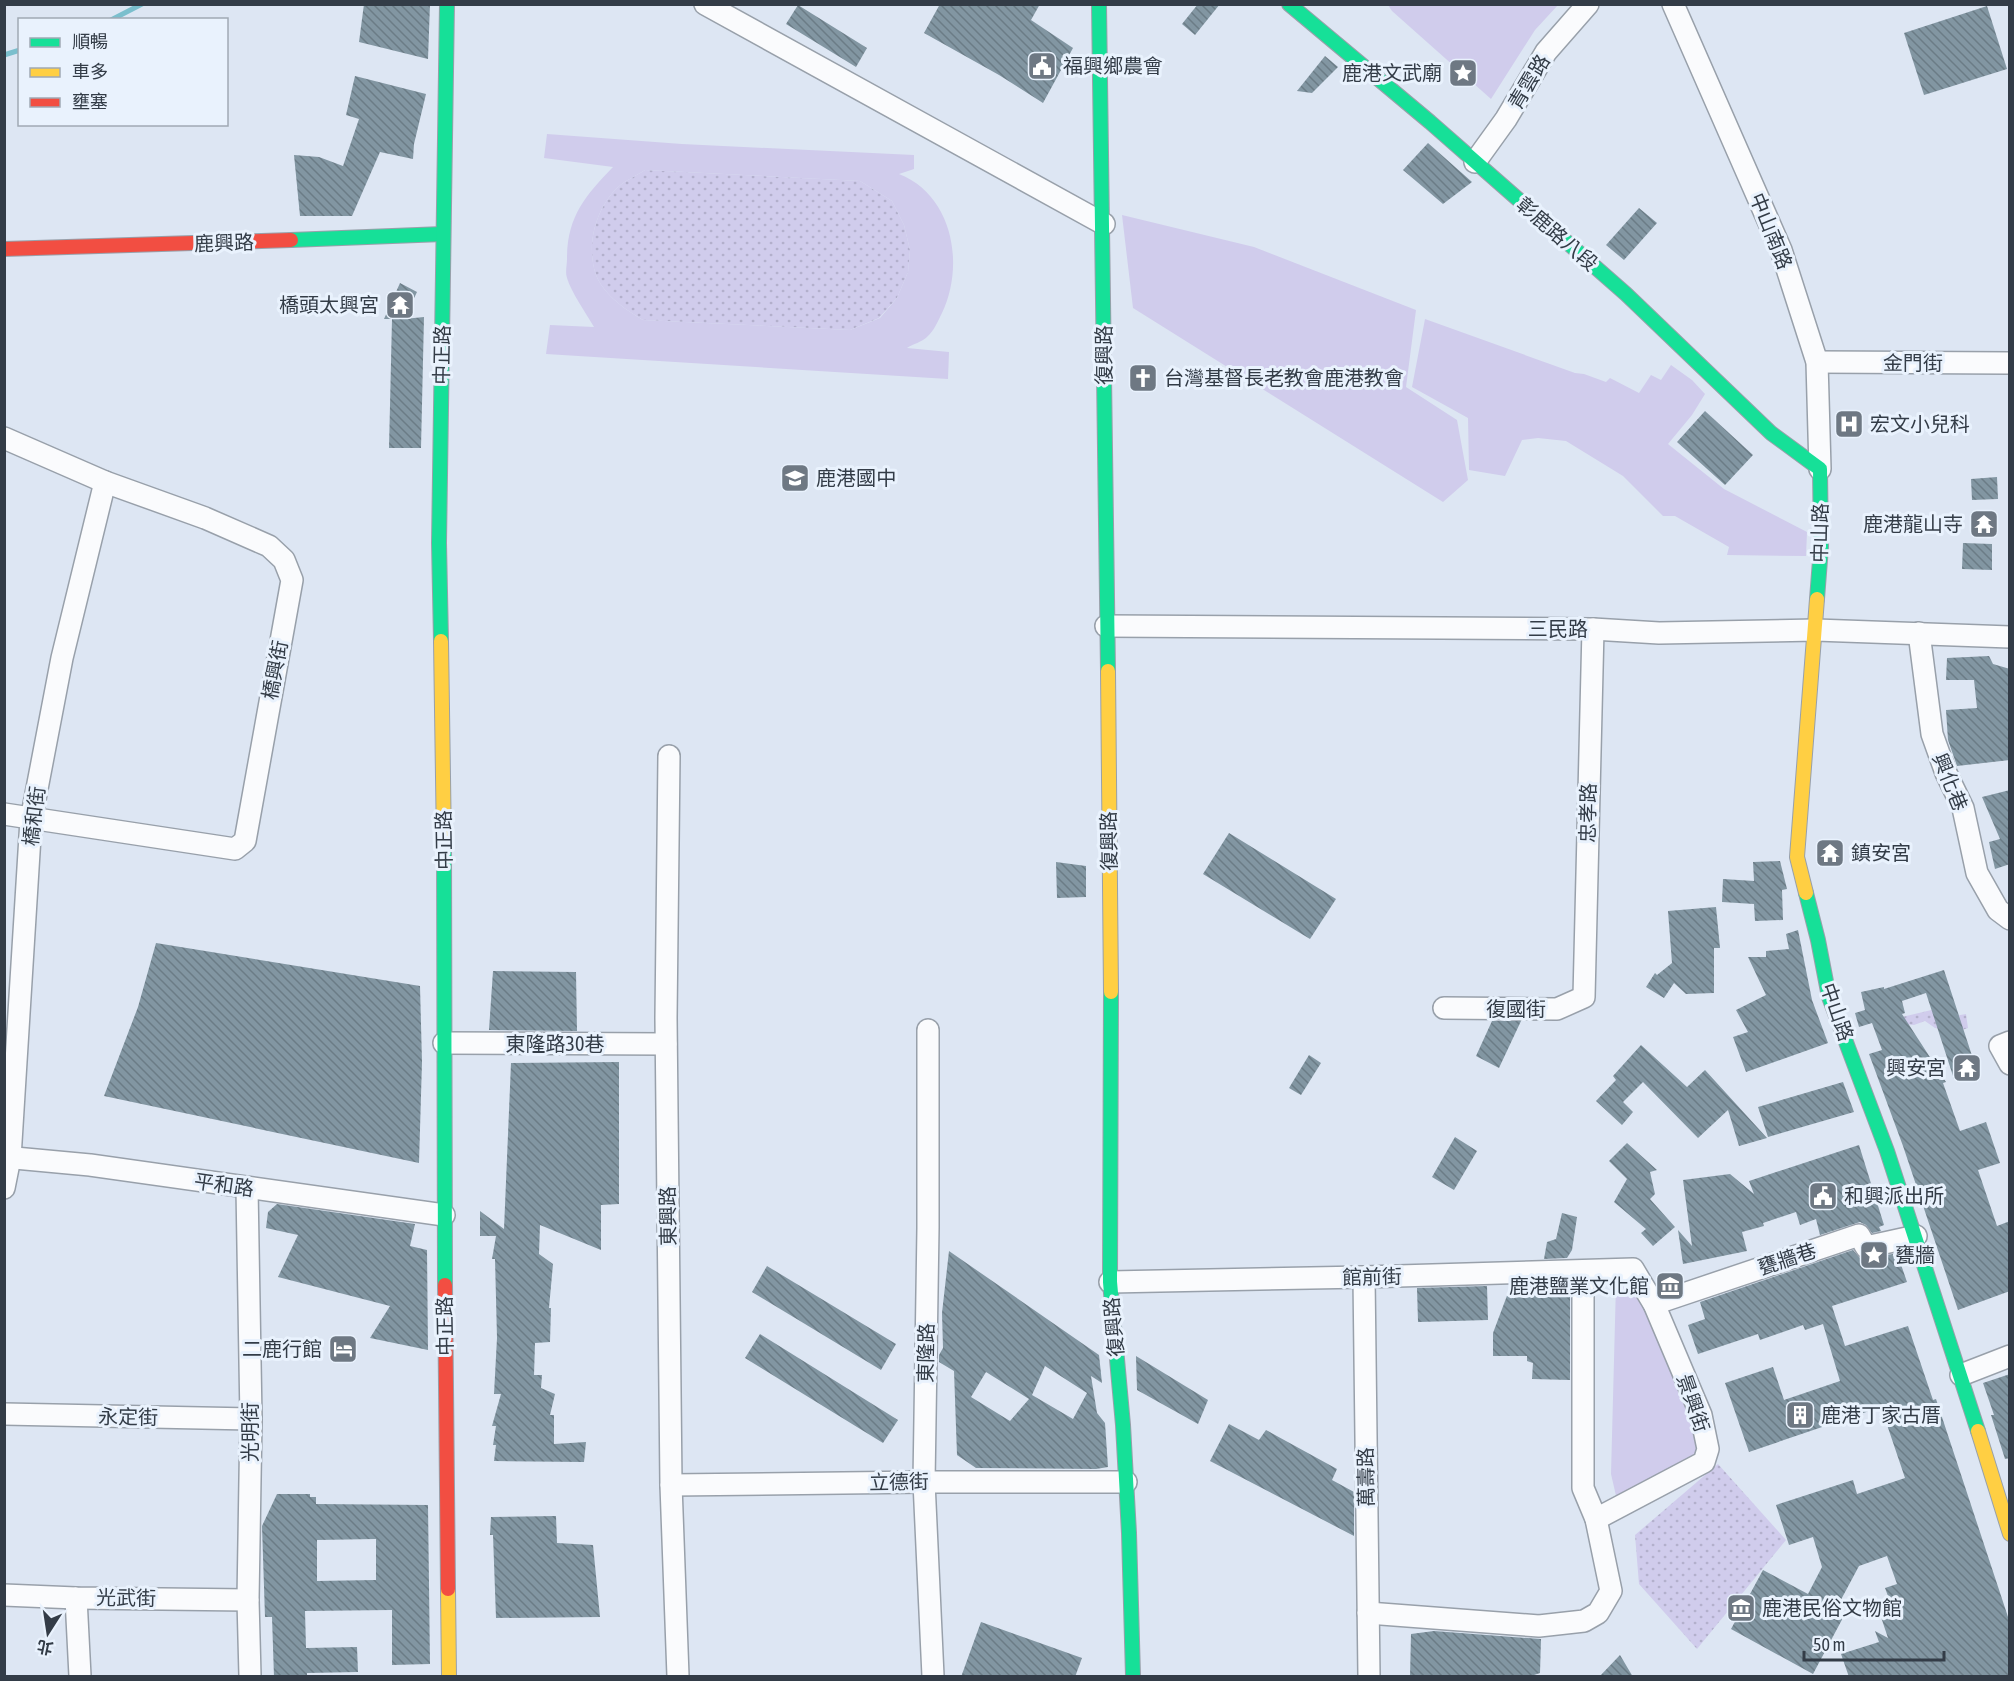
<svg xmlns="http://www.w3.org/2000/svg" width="2014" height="1681" font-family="'Asap Condensed','Noto Sans TC',sans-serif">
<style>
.grass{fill:url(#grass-dots)}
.park{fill:#d0ccec;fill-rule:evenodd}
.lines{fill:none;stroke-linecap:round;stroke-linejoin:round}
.stream{stroke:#7bbfcd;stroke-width:5}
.building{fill:url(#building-back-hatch);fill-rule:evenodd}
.street-casing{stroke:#98a0aa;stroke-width:24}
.fast-casing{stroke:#98a0aa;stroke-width:16}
.slow-casing{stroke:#98a0aa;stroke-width:16}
.jam-casing{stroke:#98a0aa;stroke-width:16}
.street{stroke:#fafbfd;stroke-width:21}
.fast{stroke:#16e098;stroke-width:14}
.slow{stroke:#ffcf43;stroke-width:14}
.jam{stroke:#f24e42;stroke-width:14}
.labels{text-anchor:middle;stroke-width:6;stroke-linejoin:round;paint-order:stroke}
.poi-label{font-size:20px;fill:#333c47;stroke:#e9f2fd;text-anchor:start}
.street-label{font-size:20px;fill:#333c47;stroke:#e9f2fd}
</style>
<defs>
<pattern id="grass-dots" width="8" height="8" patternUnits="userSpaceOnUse" patternTransform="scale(1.5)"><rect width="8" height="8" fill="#d0ccec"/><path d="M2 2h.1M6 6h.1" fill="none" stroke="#b3b0cc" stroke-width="1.8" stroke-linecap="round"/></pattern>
<pattern id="building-back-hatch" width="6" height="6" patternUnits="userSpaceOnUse" patternTransform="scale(1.5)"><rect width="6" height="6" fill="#8296a2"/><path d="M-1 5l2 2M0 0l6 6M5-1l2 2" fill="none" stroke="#6b7c86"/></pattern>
</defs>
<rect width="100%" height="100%" fill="#dde6f3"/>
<g class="grass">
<path d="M645,170L860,181L892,201L904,225L910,250L908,272L897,298L879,318L850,330L643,320C626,310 604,295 596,275C586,246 595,210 617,188C624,181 636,176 645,170Z"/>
<polygon points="1944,1007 1949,1017 1966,1014 1968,1028 1943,1036 1941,1029 1935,1028 1925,1021 1914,1025 1903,1024 1902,1017"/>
<polygon points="1718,1464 1786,1540 1697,1649 1639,1584 1635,1535"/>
</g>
<g class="park">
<polygon points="1388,5 1558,5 1535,30 1491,99 1392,11"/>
<path d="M547,134L682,144L914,155V169L899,174C953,195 965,265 942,313C938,321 934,331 927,337C922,342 913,344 907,348L949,352L948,379L546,354L550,325L594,327C586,313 571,292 567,278C565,272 567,265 567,259C567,217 585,196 613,167L544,158ZM645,170L860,181L892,201L904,225L910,250L908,272L897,298L880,318L850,330L643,320C626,310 604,295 596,275C586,246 595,210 617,188C624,181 636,176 645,170Z"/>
<polygon points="1122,215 1254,247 1416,310 1406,387 1457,420 1468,480 1443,502 1133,308"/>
<polygon points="1425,319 1575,373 1584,374 1606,382 1610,378 1639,393 1651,375 1661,380 1671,365 1692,380 1705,394 1692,415 1668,444 1724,489 1807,532 1806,556 1727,555 1729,547 1675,516 1663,516 1623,476 1566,441 1538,438 1522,440 1505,476 1469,470 1468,418 1412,387"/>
<polygon points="1616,1284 1636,1284 1706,1450 1617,1500 1611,1474"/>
</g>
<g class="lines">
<g class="stream">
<polyline points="111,20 142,4"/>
<polyline points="4,55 20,50"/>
</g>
</g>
<g class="building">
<polygon points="364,4 430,4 428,59 359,42"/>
<polygon points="940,4 1040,4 1031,20 1073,48 1043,103 999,75 924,33"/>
<polygon points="1198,4 1220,4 1195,35 1182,24"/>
<polygon points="798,5 867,48 856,67 786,24"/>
<polygon points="1987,6 2007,69 1924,95 1904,33"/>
<polygon points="1325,56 1338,67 1312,93 1297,91"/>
<polygon points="355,76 426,94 414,144 413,159 380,152 352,216 300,216 294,155 319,157 343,166 359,119 346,115"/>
<polygon points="1428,143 1472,182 1443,204 1403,170"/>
<polygon points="1639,208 1657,223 1624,260 1606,245"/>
<polygon points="400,283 417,292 404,319 424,317 421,448 389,448 392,319 384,319"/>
<polygon points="1705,411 1753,455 1725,485 1677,442"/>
<polygon points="1997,477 1998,499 1972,500 1971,479"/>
<polygon points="1963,543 1992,544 1992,570 1962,569"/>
<polygon points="1989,656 1993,664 2010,669 2010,760 1957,766 1948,740 1946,710 1977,708 1974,680 1946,680 1947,658"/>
<polygon points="2010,790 2010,864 1995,869 1989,842 2000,839 1982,797"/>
<polygon points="1229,833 1336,899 1310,939 1203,874"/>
<polygon points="1780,861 1787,889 1782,890 1783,920 1755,921 1754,904 1722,902 1723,879 1754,881 1753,862"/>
<polygon points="1056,862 1086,866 1086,897 1057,898"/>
<polygon points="1716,907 1720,948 1714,948 1714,993 1686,994 1674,983 1664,998 1646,987 1655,973 1657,975 1672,963 1668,911"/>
<polygon points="1798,930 1812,1000 1828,1043 1746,1072 1733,1037 1748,1032 1736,1010 1766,995 1748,957 1766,957 1766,951 1789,949 1786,934"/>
<polygon points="156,943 420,986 422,1062 419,1163 104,1096 138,1007"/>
<polygon points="1944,970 1977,1071 1954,1079 1926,993 1902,1001 1905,1013 1902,1014 1946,1082 1943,1083 1960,1131 1986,1122 2000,1163 1978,1170 1997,1226 2010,1221 2010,1291 1958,1310 1903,1146 1869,1054 1882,1050 1872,1023 1859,1027 1855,1013 1865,1010 1861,992 1884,987 1884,989"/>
<polygon points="493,971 576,972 577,1031 489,1030"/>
<polygon points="1492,1021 1521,1021 1499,1068 1476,1056"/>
<polygon points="1641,1045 1687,1087 1705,1070 1767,1138 1739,1146 1728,1110 1698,1138 1643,1082 1623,1102 1633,1112 1622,1125 1596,1101 1616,1080 1613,1076"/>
<polygon points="1309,1055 1321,1063 1301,1095 1289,1088"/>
<polygon points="619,1062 619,1204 601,1205 601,1250 540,1225 539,1254 553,1264 549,1308 551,1308 550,1342 535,1343 534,1375 542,1375 541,1388 555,1394 550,1415 554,1415 554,1444 586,1442 584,1462 494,1461 496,1445 493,1445 496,1426 492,1426 501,1394 494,1394 497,1338 495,1259 492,1259 496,1236 480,1236 480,1211 504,1229 511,1063"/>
<polygon points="1843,1082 1854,1112 1768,1137 1758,1107"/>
<polygon points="1455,1137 1477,1151 1454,1190 1432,1177"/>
<polygon points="1627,1143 1657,1170 1650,1172 1655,1194 1650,1199 1675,1227 1653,1246 1641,1233 1646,1229 1614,1202 1627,1179 1609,1161"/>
<polygon points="1859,1145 1884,1225 1879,1227 1881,1231 1872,1233 1866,1225 1860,1222 1820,1235 1816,1219 1800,1225 1796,1212 1763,1223 1764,1226 1742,1232 1747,1251 1683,1264 1678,1230 1692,1246 1683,1180 1730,1174 1754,1194 1749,1181"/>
<polygon points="277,1204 415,1224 410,1246 427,1250 428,1350 370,1338 390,1306 278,1277 298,1235 266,1228 268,1212"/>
<polygon points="1562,1213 1577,1217 1572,1250 1567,1258 1544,1259 1547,1242 1556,1239"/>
<polygon points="1853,1250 1860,1258 1868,1259 1897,1253 1907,1282 1832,1306 1845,1346 1908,1326 1933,1400 1936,1399 2010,1623 2010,1677 1849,1677 1841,1654 1879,1642 1875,1631 1888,1638 1878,1608 1891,1604 1885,1588 1897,1584 1887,1556 1859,1566 1836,1609 1845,1614 1813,1674 1731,1629 1763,1570 1808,1594 1822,1567 1813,1537 1789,1545 1776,1505 1853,1480 1857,1494 1905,1478 1881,1407 1749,1452 1725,1383 1773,1367 1784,1400 1840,1381 1823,1324 1805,1330 1803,1325 1760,1340 1758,1334 1698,1354 1688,1325 1705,1319 1700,1302"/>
<path d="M949,1251L1099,1355L1102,1383L1091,1376L1097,1413L1105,1423L1108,1467L1096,1469L976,1468L957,1455L954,1371L939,1362V1355L943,1348L942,1313ZM1045,1366L1087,1393L1073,1419L1032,1395ZM986,1372L1029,1399L1010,1421L971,1397Z"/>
<polygon points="767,1266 896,1344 881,1370 752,1292"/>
<polygon points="1570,1284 1570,1380 1532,1379 1533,1363 1527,1361 1527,1356 1493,1356 1493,1333 1511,1285"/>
<polygon points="1487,1286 1488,1320 1418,1322 1417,1288"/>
<polygon points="760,1334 898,1420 883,1443 745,1358"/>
<polygon points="1136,1356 1208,1400 1198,1424 1137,1390"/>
<polygon points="2010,1374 2010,1458 2005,1459 1991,1415 1994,1415 1983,1383"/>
<polygon points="1229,1424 1259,1440 1266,1430 1337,1469 1332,1480 1354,1492 1354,1536 1210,1461"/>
<path d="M277,1494H310V1497H316V1504L428,1505L430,1664L392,1665V1610L305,1611L306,1648L357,1647L358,1672L307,1673V1677H274L272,1617H265L262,1526ZM376,1539V1580L317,1581V1540Z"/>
<polygon points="556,1516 557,1543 593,1545 600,1617 496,1618 493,1535 490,1535 491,1517"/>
<polygon points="981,1622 1082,1658 1075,1677 961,1677"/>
<polygon points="1434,1631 1541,1639 1540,1673 1528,1677 1410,1677 1411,1634"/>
<polygon points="1620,1655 1633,1677 1599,1677"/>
</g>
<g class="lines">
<g class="street-casing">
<g id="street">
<polyline points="705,4 1104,224"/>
<polyline points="1673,4 1781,250 1817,362 1820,469"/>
<polyline points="1475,162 1506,119 1546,52 1588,4"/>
<polyline points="1817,362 2010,363"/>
<polyline points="4,438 105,482 205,518 269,546 284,560 292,580 245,841 235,849 4,814"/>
<polyline points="1106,626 1593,629 1659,633 1816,630 2010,637"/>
<polyline points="1919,633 1932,734 1946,773 1963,808 1977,873 1998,910 2010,919"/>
<polyline points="669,756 666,1018 671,1485 678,1676"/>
<polyline points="1444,1008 1557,1009 1584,997 1593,629"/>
<polyline points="928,1030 928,1228 924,1482 933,1676"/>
<polyline points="2010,1042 2000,1046 2010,1064"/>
<polyline points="444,1043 666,1044"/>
<polyline points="4,1157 90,1165 444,1215"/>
<polyline points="4,1188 10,1158 31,820 62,658 105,482"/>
<polyline points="247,1188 251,1419 248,1600 250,1676"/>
<polyline points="1364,1277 1369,1676"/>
<polyline points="1110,1282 1364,1277 1633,1269 1654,1304 1701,1415 1708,1449 1704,1462 1596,1519"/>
<polyline points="1654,1304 1859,1235 1866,1247 1916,1236"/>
<polyline points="1961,1375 2010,1356"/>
<polyline points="4,1414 251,1419"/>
<polyline points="671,1485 924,1482 1126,1482"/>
<polyline points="4,1595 76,1598 248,1600"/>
<polyline points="76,1598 80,1676"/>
<polyline points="1368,1613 1539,1626 1584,1621 1598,1613 1611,1591 1596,1519 1583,1488 1583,1271"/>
</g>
</g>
<g class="fast-casing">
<g id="fast">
<polyline points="1099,4 1108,671"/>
<polyline points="1289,4 1430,122 1626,294 1771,433 1820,469 1821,547 1817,599"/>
<polyline points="291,240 443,234"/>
<polyline points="441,641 439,543 447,4"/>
<polyline points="444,845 445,1285"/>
<polyline points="1806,893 1818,940 1829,997 1887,1151 1978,1431"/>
<polyline points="1111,992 1110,1282 1123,1425 1129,1533 1133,1676"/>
</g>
</g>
<g class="slow-casing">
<g id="slow">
<polyline points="441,641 444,845"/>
<polyline points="1108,671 1111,992"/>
<polyline points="1806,893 1797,857 1817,599"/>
<polyline points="1978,1431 2010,1534"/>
<polyline points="448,1589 449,1676"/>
</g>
</g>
<g class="jam-casing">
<g id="jam">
<polyline points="4,249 291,240"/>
<polyline points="445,1285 448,1589"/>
</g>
</g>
<use href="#street" class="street"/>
<use href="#fast" class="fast"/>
<use href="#slow" class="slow"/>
<use href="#jam" class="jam"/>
</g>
<defs>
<g id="civic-square" transform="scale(1.5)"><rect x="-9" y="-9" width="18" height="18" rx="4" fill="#6e7883" stroke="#e9f2fd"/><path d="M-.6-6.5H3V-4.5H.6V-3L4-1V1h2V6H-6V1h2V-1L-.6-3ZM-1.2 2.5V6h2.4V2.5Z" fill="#fff"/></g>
<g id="sight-square" transform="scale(1.5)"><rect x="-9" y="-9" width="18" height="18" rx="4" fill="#6e7883" stroke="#e9f2fd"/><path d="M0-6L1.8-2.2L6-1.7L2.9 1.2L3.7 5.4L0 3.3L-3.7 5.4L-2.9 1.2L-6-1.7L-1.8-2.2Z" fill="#fff"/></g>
<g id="temple-square" transform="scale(1.5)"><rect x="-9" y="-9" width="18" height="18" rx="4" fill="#6e7883" stroke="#e9f2fd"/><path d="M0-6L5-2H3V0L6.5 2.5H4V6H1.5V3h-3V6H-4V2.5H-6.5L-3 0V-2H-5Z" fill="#fff"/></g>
<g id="church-square" transform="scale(1.5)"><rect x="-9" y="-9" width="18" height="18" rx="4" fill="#6e7883" stroke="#e9f2fd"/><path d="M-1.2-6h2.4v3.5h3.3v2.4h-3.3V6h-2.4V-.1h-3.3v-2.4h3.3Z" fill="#fff"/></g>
<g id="hospital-square" transform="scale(1.5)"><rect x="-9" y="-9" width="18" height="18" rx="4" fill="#6e7883" stroke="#e9f2fd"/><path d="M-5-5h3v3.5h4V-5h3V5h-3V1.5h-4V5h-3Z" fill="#fff"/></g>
<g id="school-square" transform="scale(1.5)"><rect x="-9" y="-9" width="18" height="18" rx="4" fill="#6e7883" stroke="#e9f2fd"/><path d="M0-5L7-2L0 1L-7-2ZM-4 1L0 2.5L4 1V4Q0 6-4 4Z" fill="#fff"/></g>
<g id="museum-square" transform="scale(1.5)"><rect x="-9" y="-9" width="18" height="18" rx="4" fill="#6e7883" stroke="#e9f2fd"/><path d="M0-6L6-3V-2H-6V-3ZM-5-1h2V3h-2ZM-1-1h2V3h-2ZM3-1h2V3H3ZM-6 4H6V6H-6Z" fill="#fff"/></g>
<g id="hotel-square" transform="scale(1.5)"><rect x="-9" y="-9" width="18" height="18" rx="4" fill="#6e7883" stroke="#e9f2fd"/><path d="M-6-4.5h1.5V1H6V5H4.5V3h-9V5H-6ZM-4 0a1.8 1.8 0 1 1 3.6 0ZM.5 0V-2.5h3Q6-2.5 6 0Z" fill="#fff"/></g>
<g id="building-square" transform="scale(1.5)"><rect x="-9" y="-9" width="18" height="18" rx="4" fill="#6e7883" stroke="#e9f2fd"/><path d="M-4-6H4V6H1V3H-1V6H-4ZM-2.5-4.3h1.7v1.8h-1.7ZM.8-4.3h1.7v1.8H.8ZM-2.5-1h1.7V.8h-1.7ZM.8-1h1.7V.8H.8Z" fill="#fff"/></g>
</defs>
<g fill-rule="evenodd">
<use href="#civic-square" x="1042" y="66"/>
<use href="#sight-square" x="1463" y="73"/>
<use href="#temple-square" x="400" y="305"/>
<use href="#church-square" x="1143" y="378"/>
<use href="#hospital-square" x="1849" y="424"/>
<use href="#school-square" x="795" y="478"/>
<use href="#temple-square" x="1984" y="524"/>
<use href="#temple-square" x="1830" y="853"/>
<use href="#temple-square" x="1967" y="1068"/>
<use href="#civic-square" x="1823" y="1196"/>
<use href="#sight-square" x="1874" y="1255"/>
<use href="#museum-square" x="1670" y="1286"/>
<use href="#hotel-square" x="343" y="1349"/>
<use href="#building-square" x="1800" y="1415"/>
<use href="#museum-square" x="1741" y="1608"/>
</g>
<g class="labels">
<g class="poi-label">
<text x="1063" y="73">福興鄉農會</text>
<text x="1442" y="80" text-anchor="end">鹿港文武廟</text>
<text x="379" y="312" text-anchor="end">橋頭太興宮</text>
<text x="1164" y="385">台灣基督長老教會鹿港教會</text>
<text x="1870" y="431">宏文小兒科</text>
<text x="816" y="485">鹿港國中</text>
<text x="1963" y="531" text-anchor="end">鹿港龍山寺</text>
<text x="1851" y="860">鎮安宮</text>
<text x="1946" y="1075" text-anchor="end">興安宮</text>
<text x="1844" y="1203">和興派出所</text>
<text x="1895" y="1262">甕牆</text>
<text x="1649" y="1293" text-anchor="end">鹿港鹽業文化館</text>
<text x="322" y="1356" text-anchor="end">二鹿行館</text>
<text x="1821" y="1422">鹿港丁家古厝</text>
<text x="1762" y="1615">鹿港民俗文物館</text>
</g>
<g class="street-label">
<text transform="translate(1529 82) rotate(-59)" y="7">青雲路</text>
<text transform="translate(1771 231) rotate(68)" y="7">中山南路</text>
<text transform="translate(1557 234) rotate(41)" y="7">彰鹿路八段</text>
<text transform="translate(224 243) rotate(-2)" y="7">鹿興路</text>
<text transform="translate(442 355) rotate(-89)" y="7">中正路</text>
<text transform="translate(1104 355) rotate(-90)" y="7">復興路</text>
<text x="1913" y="370">金門街</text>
<text transform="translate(1820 533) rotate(-89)" y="7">中山路</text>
<text x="1558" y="636">三民路</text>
<text transform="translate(275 670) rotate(-79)" y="7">橋興街</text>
<text transform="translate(1950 782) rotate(68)" y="7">興化巷</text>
<text transform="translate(1588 813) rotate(-89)" y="7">忠孝路</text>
<text transform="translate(34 816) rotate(-83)" y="7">橋和街</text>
<text transform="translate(444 840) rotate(-91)" y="7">中正路</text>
<text transform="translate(1109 841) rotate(-91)" y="7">復興路</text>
<text x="1516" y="1016">復國街</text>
<text transform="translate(1837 1012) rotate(71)" y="7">中山路</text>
<text x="555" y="1051">東隆路30巷</text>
<text transform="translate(224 1185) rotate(8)" y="7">平和路</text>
<text transform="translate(668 1216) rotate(-91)" y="7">東興路</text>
<text transform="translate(1787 1259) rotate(-18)" y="7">甕牆巷</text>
<text transform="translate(1372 1277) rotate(-1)" y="7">館前街</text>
<text transform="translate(445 1326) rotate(-91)" y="7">中正路</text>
<text transform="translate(1114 1327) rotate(-95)" y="7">復興路</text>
<text transform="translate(926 1353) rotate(-89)" y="7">東隆路</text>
<text transform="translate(1693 1403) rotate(71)" y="7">景興街</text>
<text transform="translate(128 1417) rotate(1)" y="7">永定街</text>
<text transform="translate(250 1432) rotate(-90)" y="7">光明街</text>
<text transform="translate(1366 1477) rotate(-91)" y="7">萬壽路</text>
<text transform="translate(899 1482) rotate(-1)" y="7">立德街</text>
<text transform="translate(126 1598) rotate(1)" y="7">光武街</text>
</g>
</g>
<rect width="2014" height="1681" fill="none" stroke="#333c47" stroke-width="12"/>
<rect x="18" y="18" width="210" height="108" fill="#e9f2fd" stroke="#a0a9b4" stroke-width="1.5"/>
<rect x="30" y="38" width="30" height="9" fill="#16e098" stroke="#a0a9b4" stroke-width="1.5"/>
<text x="72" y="48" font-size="18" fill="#333c47">順暢</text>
<rect x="30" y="68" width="30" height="9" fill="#ffcf43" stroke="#a0a9b4" stroke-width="1.5"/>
<text x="72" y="78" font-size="18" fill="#333c47">車多</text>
<rect x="30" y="98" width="30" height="9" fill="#f24e42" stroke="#a0a9b4" stroke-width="1.5"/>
<text x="72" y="108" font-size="18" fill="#333c47">壅塞</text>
<g transform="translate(48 1633) rotate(192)" stroke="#e9f2fd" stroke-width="4.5" paint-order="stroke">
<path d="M0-4.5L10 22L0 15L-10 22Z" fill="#333c47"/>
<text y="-9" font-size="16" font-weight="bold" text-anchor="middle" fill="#333c47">北</text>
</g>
<path d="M1804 1651v9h140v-9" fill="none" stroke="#333c47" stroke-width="3"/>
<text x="1813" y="1651" font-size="18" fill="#333c47" stroke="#e9f2fd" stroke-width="4.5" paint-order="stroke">50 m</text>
</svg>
